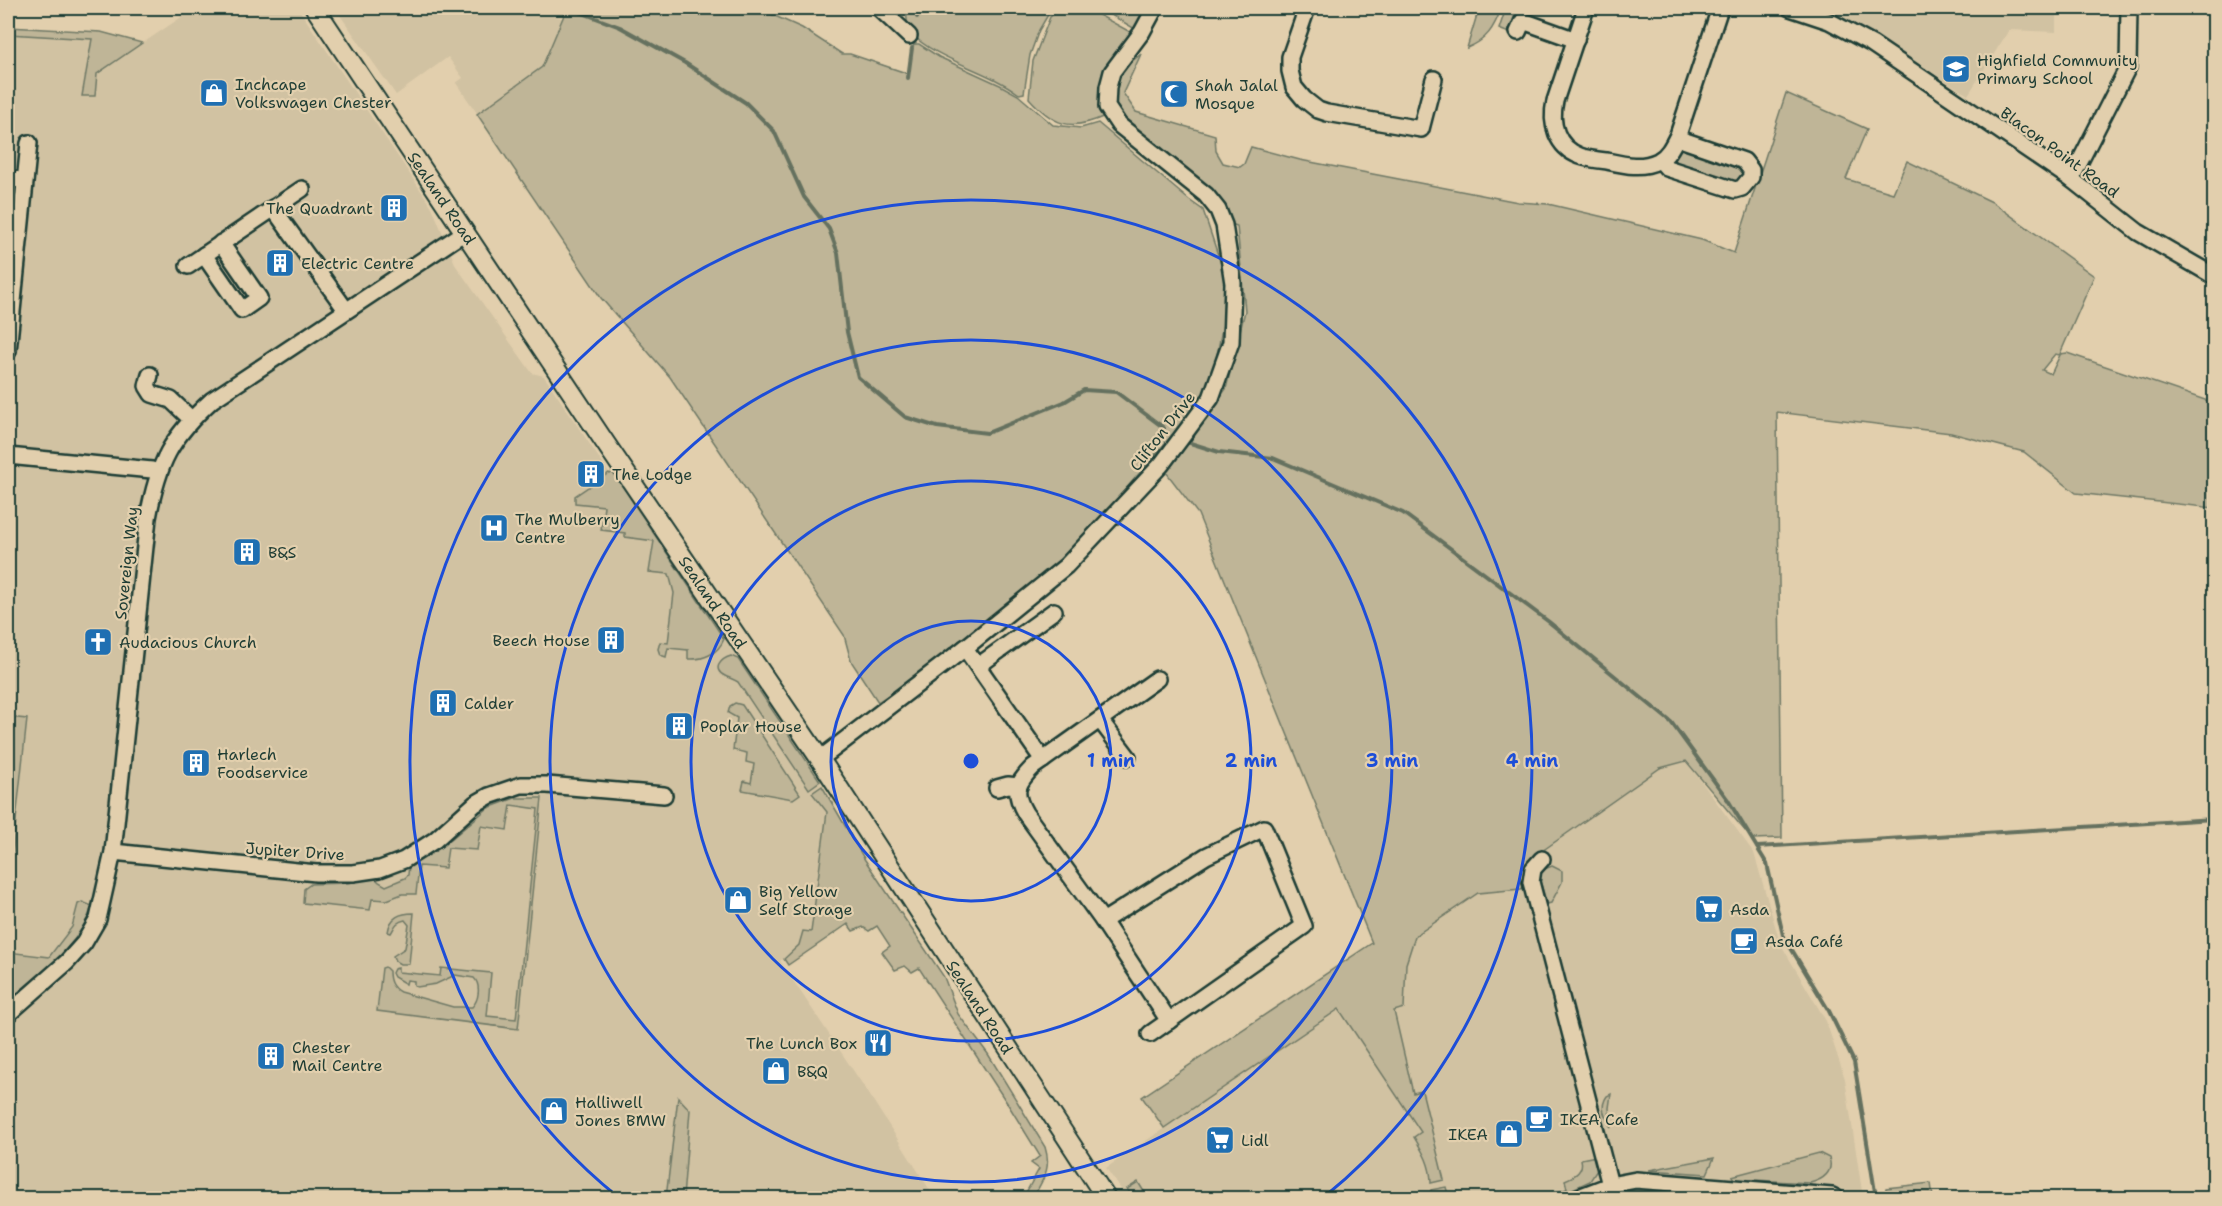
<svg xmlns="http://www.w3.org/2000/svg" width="2222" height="1206" font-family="'Shantell Sans',sans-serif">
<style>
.built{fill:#d1c2a2}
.green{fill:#bfb597;stroke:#6f7966;stroke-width:1.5;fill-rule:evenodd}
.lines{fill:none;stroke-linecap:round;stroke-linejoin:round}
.stream{stroke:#65715f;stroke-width:4}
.minor-casing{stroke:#1f3d34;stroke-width:20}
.major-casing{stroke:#1f3d34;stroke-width:22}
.minor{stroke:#e2cfad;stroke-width:15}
.major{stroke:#e2cfad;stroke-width:18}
.ring{fill:none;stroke:#1d4ed8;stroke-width:3}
.labels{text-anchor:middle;stroke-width:4.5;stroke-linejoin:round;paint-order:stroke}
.poi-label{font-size:16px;fill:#1f3d34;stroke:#e2cfad;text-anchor:start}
.street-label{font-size:16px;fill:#1f3d34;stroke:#e2cfad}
.centre{fill:#1d4ed8;stroke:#e2cfad;stroke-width:3}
.ring-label{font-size:18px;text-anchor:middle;font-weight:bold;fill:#1d4ed8;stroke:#e2cfad;stroke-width:4.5;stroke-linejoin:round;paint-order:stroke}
</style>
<rect width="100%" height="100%" fill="#e2cfad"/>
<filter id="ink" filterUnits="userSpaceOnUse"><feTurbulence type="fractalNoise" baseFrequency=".0167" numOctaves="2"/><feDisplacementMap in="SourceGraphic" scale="12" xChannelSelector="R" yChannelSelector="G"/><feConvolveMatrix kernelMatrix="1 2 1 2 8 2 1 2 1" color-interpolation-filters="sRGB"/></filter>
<g filter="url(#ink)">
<g class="built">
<polygon points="195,8 298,8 432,207 456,266 532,373 544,376 609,473 610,474 613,472 820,781 865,860 886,890 780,961 867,1091 935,1198 683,1198 690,1110 678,1098 666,1198 56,1198 8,1194 8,34 92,39 82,96 94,96 97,74"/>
<polygon points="335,8 523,8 562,18 542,67 477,113 456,83 463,78 448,57 396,95"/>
<polygon points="1821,8 2056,8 2056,32 2009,30 1968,95 1853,22"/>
<polygon points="1686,761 1754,853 1780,943 1826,1021 1845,1079 1863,1198 1127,1198 1106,1168 1406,964 1415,935 1478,893 1521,889 1528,885 1527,863 1535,856 1660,768"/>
</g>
<g class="green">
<polygon points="567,8 757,8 802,28 842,54 850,54 906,73 908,76 912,48 915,44 919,44 939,57 1000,85 1018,95 1053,125 1081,128 1098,123 1189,200 1203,210 1225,276 1224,319 1214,370 1198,405 1064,561 946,657 878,702 851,661 844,635 670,377 601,298 477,114 542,67"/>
<path d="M906,8H1045L1049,13L1039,30L1030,55L1024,93L1019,94C984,68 939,62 908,31Z"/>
<path d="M1061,8L1072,10L1086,8L1134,34L1125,46L1105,116C1070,132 1053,125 1029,98L1033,61L1050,17Z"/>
<polygon points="1092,8 1146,8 1135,29 1113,16"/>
<path d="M1479,8L1501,9C1494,28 1487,40 1467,48Z"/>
<polygon points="1505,11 1515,14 1509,33 1499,29"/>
<polygon points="8,27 101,32 142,43 97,74 95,96 82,96 92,39 8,34"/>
<path d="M1141,54L1123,93L1136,112L1215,135L1216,151L1223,163L1240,167L1244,164L1251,147L1300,160L1518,202L1548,204L1702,240L1734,253L1786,93L1867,129L1846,179L1893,193L1907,161L1992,202L2094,276L2060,354L2067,353L2214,403V508L2076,493L2024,452L1951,433L1777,412L1782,838L1752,839L1686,761L1660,768L1535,856L1527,863L1528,885L1521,889L1478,893L1415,936L1406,964L1404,1008L1394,1011L1413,1093L1422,1091L1444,1180L1431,1183C1431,1165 1423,1152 1414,1137L1421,1132L1339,1009L1164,1128L1142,1097L1372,943L1198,514L1166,472L1226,389L1245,311L1237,226L1228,223L1168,159L1116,113L1112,93L1113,81L1121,70ZM2055,354L2060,355L2051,374L2042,370Z"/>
<polygon points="1682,145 1742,166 1748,174 1736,185 1672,163"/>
<path d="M613,472L724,639C718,654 703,660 688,659V650L668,648L666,657L660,655L658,649L660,642L668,643L674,593L669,574L649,572L654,541L625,537V533L601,530L604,506L575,503V496L609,473L610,474Z"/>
<path d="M731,656L738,659L820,781L809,789L738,682C733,679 729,678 725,676C711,669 721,659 731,656Z"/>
<polygon points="735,703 742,705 800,794 793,799 742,790 744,781 751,783 754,764 746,762 747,753 733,750 737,718 728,713 730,706"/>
<polygon points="8,717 27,719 8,894"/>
<path d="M822,786L865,860L944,977L958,1014L988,1054L1045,1147C1052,1169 1043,1179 1033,1198H1023L1039,1169L1031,1163L1040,1156L1009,1106L919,968L912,972L905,966L895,970L882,952L890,946L877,926L869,931L863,927L853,931L848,924L788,965L784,959L799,945L803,931L811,932L827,812L812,793Z"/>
<path d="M515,798H542L518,1029L377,1011L382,968L385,967L389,971C389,980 391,987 400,992L453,1007H472C479,1000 481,985 474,978L455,975L436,984L417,987L414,986V981L407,980L406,984L394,977L392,973L394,969L398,968V972L440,976L441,968L491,973L487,1016L516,1019L538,809L511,805L507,830L481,826L477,850L448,848L445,868L419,866L416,894H402L387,900L372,899L370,910L303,903L304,889L311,884L348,883L375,878L379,882L386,886L405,878L408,875L409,865L444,845L488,808Z"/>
<polygon points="1552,866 1562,871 1562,882 1551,903 1547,904 1540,881 1542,870"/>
<path d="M82,902L92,906C81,946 37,975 8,1001V952L49,957L72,927L78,904Z"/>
<path d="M414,913L409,964H400L395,961L393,956L405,948L409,925L405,920C395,922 395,927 391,933L388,932C390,917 400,913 414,913Z"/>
<path d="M1611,1094L1609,1108L1611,1127C1605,1118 1599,1107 1607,1096Z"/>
<polygon points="678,1097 690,1110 683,1198 666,1198"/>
<path d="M1819,1153L1829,1158C1834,1172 1823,1180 1810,1183L1734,1179L1732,1176Z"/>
<path d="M1596,1156L1597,1170L1590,1181L1553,1198H1534L1567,1189L1565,1180C1575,1176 1584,1171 1581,1159Z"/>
<polygon points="1714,1158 1707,1174 1649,1170"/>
<polygon points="1138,1182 1148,1198 1134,1198 1127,1189"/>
<polygon points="1931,1183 1933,1198 1880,1198 1885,1198 1886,1188"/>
<polygon points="1640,1185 1714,1192 1727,1198 1592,1198 1597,1195"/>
<polygon points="1446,1187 1449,1198 1429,1198 1431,1190"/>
</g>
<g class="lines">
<g class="stream">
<polyline points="569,8 620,27 685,63 746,103 774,131 804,197 829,229 838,253 847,332 858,377 905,417 937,427 987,433 1064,402 1084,390 1116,392 1164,428"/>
<polyline points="917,17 918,8"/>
<polyline points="908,78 912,48"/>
<polyline points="1187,442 1219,452 1273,458 1403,513 1549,622 1671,722 1728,800 1767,864 1783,935 1829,1011 1854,1062 1876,1198"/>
<polyline points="1757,847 2214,819"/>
</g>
<g class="minor-casing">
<g id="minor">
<polyline points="879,8 909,36"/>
<polyline points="1307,8 1290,57 1290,71 1294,87 1304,99 1318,110 1327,113 1421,129 1434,79"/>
<path d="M1586,8L1555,101C1550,123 1556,147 1580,156C1588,159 1598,160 1607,161C1625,165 1641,169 1658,161C1668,156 1673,145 1678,135L1720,8"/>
<polyline points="1790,8 1829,21 1872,44 2071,179 2138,232 2214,276"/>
<polyline points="1518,32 1523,21 1576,40"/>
<polyline points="1660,160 1667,168 1735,190 1742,188 1751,177 1751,170 1744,161 1677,138"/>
<polyline points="8,179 25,180"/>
<polyline points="2071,179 2128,67 2129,8"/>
<polyline points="273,208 346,310"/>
<polyline points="204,255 242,310 259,298 221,243"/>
<polyline points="188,266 302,189"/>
<polyline points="8,351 29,143"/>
<polyline points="150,375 147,386 152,394 171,400 191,419"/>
<polyline points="8,456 152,470 158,472"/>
<polyline points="965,648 1043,760"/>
<polyline points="978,666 1054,611"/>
<path d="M1157,679L1033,767C1016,784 1013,792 1025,813L1103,921L1169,1021"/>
<polyline points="1100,720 1128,757"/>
<polyline points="820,759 965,648 1066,566 1161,465 1211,398 1231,342 1233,283 1224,225 1218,210 1206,195 1119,125 1107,107 1108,87 1112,72 1142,32 1155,8"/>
<polyline points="997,788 1008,785 1019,786"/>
<polyline points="113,852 316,873 353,873 380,869 404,860 435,840 475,804 489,796 521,785 547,785 664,795"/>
<polyline points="1542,859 1533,869 1531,882 1610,1185"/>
<polyline points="1103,921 1206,856 1264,828 1304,926 1150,1034"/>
<path d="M8,1014L67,962L84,943L98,919L113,852L148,518C158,463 170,438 212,400L465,232"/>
<polyline points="1576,1198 1610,1185 1636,1180 1832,1196 1836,1198"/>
</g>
</g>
<g class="major-casing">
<polyline id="major" points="315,8 606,444 820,759 1106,1198"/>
</g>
<use href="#minor" class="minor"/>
<use href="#major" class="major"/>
</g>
</g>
<g class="ring">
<circle cx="971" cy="761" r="140"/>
<circle cx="971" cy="761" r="280"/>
<circle cx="971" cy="761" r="421"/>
<path d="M618 1197A561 561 0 1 1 1324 1197"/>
</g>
<defs>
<g id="school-square" transform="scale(1.5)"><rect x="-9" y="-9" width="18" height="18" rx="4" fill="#1f6fb2" stroke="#e2cfad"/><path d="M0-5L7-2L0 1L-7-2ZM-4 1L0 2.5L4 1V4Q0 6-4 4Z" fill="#fff"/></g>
<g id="shop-square" transform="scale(1.5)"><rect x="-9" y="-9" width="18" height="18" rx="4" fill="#1f6fb2" stroke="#e2cfad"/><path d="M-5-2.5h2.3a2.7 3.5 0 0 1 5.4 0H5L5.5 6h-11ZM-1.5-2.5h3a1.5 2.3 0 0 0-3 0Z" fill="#fff"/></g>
<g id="mosque-square" transform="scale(1.5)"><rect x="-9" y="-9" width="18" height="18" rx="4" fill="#1f6fb2" stroke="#e2cfad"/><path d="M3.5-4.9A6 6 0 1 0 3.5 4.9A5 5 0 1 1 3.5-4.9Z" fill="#fff"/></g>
<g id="building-square" transform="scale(1.5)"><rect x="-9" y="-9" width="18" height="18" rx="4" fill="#1f6fb2" stroke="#e2cfad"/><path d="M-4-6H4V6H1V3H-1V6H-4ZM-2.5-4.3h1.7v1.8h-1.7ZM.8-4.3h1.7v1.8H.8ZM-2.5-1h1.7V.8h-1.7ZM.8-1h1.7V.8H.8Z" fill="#fff"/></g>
<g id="hospital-square" transform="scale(1.5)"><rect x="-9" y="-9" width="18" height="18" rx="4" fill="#1f6fb2" stroke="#e2cfad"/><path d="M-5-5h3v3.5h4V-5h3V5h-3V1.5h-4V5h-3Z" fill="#fff"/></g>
<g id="church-square" transform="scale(1.5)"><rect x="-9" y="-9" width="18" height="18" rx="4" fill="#1f6fb2" stroke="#e2cfad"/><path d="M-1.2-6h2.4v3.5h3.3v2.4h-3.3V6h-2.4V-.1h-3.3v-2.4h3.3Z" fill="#fff"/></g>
<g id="supermarket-square" transform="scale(1.5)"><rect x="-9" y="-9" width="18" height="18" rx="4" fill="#1f6fb2" stroke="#e2cfad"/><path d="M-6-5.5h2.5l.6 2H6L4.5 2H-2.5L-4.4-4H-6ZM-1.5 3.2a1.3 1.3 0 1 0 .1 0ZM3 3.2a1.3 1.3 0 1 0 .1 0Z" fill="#fff"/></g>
<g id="cafe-square" transform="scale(1.5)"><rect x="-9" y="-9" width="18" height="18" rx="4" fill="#1f6fb2" stroke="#e2cfad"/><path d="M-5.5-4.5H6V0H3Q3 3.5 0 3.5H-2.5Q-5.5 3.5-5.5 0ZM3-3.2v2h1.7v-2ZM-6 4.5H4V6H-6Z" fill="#fff"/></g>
<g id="restaurant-square" transform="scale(1.5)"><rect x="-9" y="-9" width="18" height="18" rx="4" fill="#1f6fb2" stroke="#e2cfad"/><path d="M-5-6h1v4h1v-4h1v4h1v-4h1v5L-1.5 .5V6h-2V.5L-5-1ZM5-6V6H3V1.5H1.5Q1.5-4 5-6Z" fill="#fff"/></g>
</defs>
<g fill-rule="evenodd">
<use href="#school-square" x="1956" y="69"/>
<use href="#shop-square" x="214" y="93"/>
<use href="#mosque-square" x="1174" y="94"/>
<use href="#building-square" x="394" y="208"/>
<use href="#building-square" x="280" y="263"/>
<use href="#building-square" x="591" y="474"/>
<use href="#hospital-square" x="494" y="528"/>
<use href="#building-square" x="247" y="552"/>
<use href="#building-square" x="611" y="640"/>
<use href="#church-square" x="98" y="642"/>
<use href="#building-square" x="443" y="703"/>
<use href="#building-square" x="679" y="726"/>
<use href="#building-square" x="196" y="763"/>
<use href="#shop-square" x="738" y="900"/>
<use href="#supermarket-square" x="1709" y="909"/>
<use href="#cafe-square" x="1744" y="941"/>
<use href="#restaurant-square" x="878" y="1043"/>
<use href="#building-square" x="271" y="1056"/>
<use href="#shop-square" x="776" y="1071"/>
<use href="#shop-square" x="554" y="1111"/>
<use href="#cafe-square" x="1539" y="1119"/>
<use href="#shop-square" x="1509" y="1134"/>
<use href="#supermarket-square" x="1220" y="1140"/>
</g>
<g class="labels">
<g class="poi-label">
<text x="1977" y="66">Highfield Community<tspan x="1977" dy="18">Primary School</tspan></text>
<text x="235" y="90">Inchcape<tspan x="235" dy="18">Volkswagen Chester</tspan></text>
<text x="1195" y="91">Shah Jalal<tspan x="1195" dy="18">Mosque</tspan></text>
<text x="373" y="214" text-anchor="end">The Quadrant</text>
<text x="301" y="269">Electric Centre</text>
<text x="612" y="480">The Lodge</text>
<text x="515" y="525">The Mulberry<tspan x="515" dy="18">Centre</tspan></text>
<text x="268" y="558">B&amp;S</text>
<text x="590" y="646" text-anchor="end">Beech House</text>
<text x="119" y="648">Audacious Church</text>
<text x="464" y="709">Calder</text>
<text x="700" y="732">Poplar House</text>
<text x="217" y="760">Harlech<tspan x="217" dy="18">Foodservice</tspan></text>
<text x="759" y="897">Big Yellow<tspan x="759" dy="18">Self Storage</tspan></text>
<text x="1730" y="915">Asda</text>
<text x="1765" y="947">Asda Café</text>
<text x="857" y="1049" text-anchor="end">The Lunch Box</text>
<text x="292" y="1053">Chester<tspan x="292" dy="18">Mail Centre</tspan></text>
<text x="797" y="1077">B&amp;Q</text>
<text x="575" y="1108">Halliwell<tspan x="575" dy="18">Jones BMW</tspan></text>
<text x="1560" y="1125">IKEA Cafe</text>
<text x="1488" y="1140" text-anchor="end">IKEA</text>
<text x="1241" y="1146">Lidl</text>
</g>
<g class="street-label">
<text transform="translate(2060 152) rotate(36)" y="6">Blacon Point Road</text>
<text transform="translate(442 198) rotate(56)" y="6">Sealand Road</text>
<text transform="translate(1162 431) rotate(-52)" y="6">Clifton Drive</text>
<text transform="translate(126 563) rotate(-84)" y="6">Sovereign Way</text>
<text transform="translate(713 602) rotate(56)" y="6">Sealand Road</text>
<text transform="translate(295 851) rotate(4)" y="6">Jupiter Drive</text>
<text transform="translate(980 1007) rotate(57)" y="6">Sealand Road</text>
</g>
</g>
<circle cx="971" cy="761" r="9" class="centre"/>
<g class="ring-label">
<text x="1111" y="767">1 min</text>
<text x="1251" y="767">2 min</text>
<text x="1392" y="767">3 min</text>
<text x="1532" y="767">4 min</text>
</g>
<rect width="2222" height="1206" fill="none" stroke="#e2cfad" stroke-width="30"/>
<rect x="15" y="15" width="2192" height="1176" fill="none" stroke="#1f3d34" stroke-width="2" filter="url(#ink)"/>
</svg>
